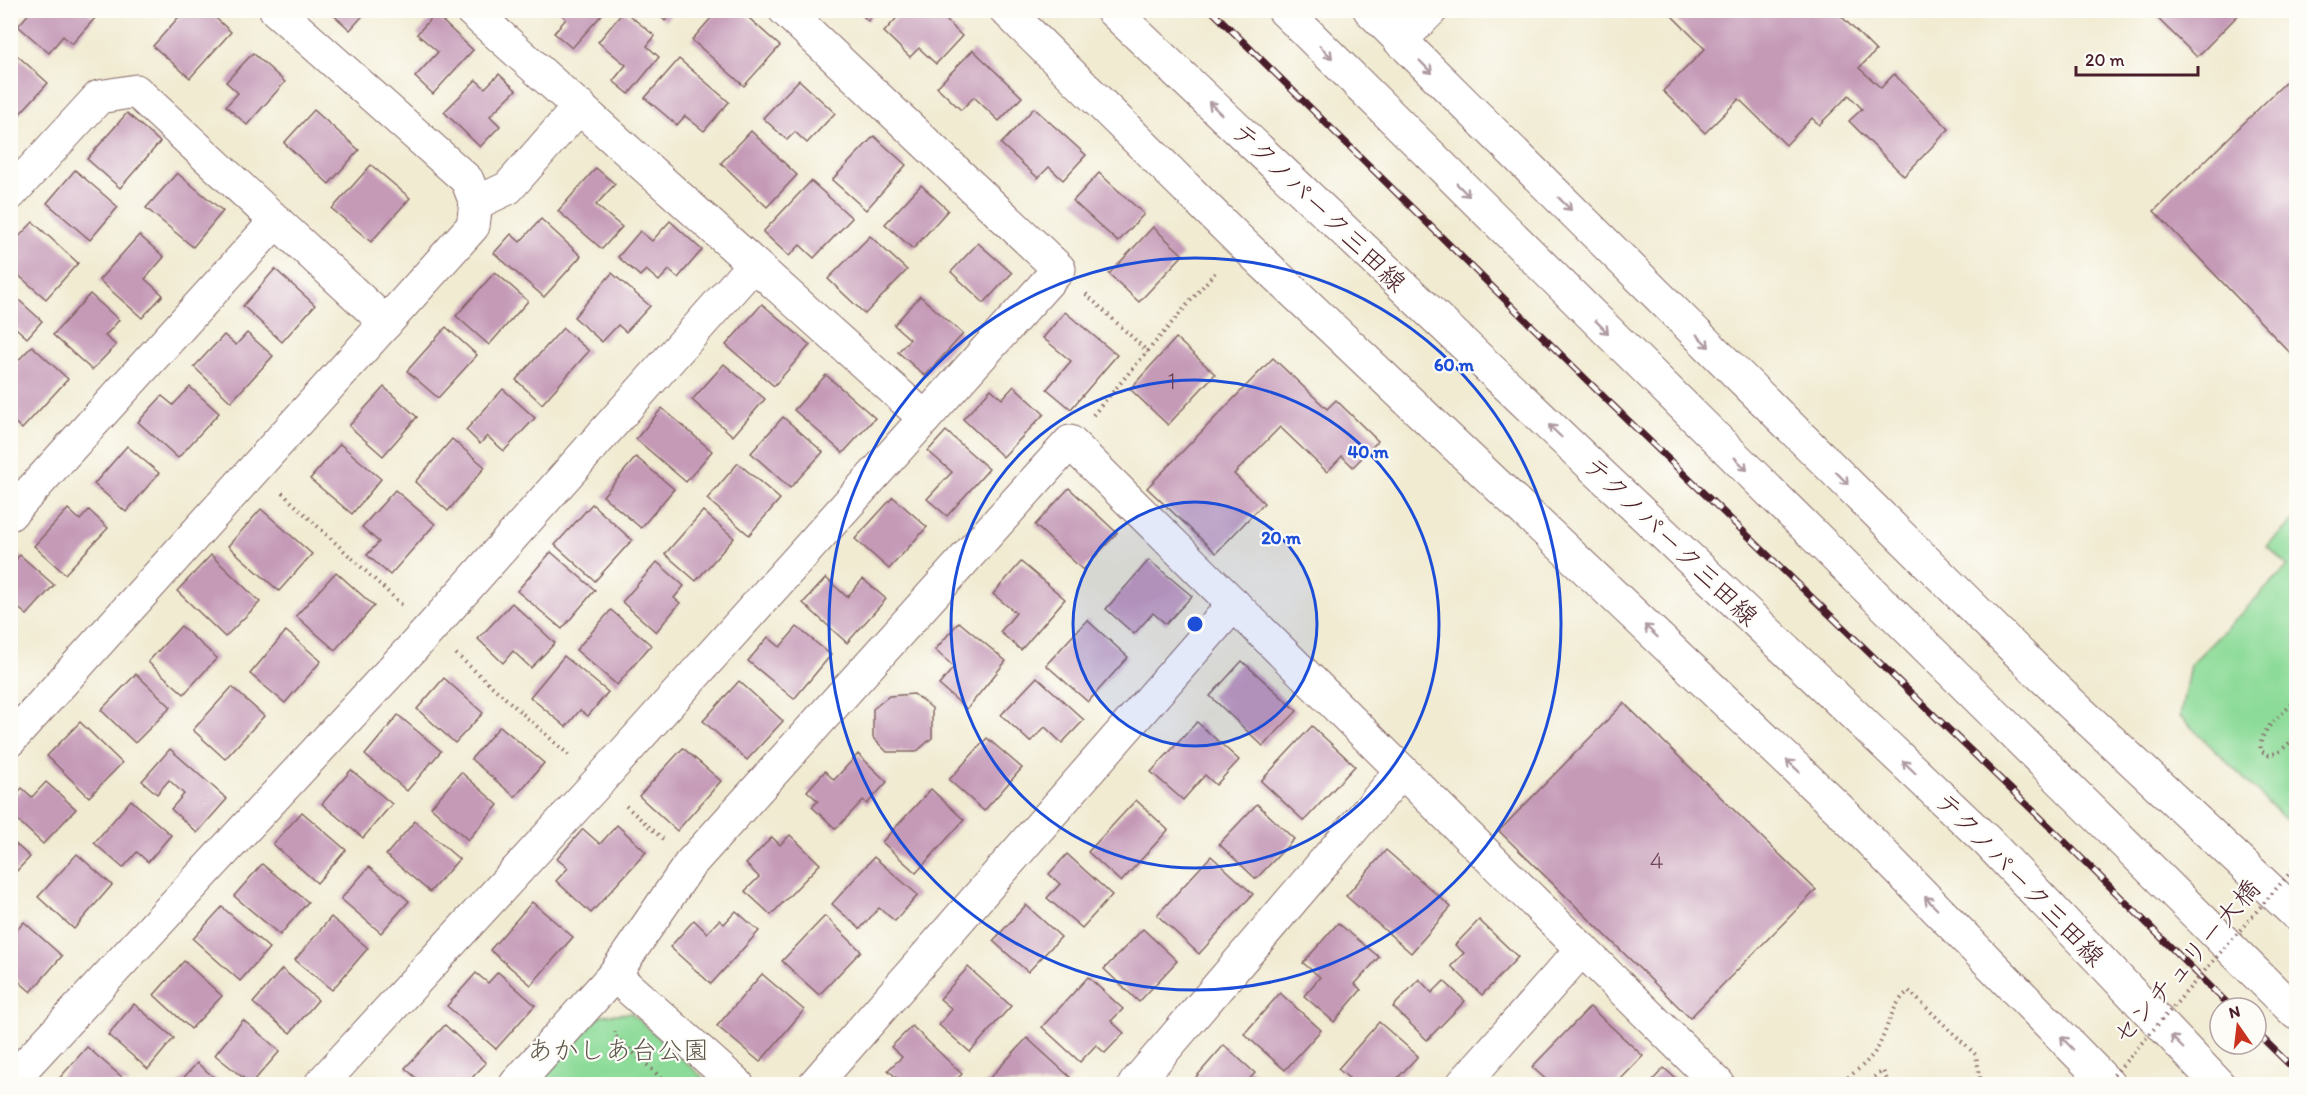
<svg xmlns="http://www.w3.org/2000/svg" width="2307" height="1095" font-family="Itim,'Klee One',sans-serif">
<style>
.green{fill:#8ddb99;stroke:#6c7d62;stroke-width:1.5}
.building{fill:#c59ab7}
.lines{fill:none;stroke-linecap:round;stroke-linejoin:round}
.minor-casing{stroke:#846665;stroke-width:35}
.major-casing{stroke:#846665;stroke-width:35}
.path{stroke:#846665;stroke-width:4;stroke-dasharray:1.5 4.5;stroke-linecap:butt}
.minor{stroke:#fff;stroke-width:33}
.major{stroke:#fff;stroke-width:33}
.rail-casing{stroke:#4a1f2b;stroke-width:7}
.rail{stroke:#fdfcf7;stroke-width:4.5;stroke-dasharray:14;stroke-linecap:butt}
.path-bridge{stroke:#846665;stroke-width:4;stroke-dasharray:1.5 4.5;stroke-linecap:butt}
.oneway{stroke:#ae9aa0}
.ring{fill:none;stroke:#1d4ed8;stroke-width:3}
.labels{text-anchor:middle;stroke-width:4.5;stroke-linejoin:round;paint-order:stroke}
.number-label{font-size:22px;fill:#693e4e}
.street-label{font-size:26px;fill:#4a1f2b;stroke:#fdfcf7}
.park-label{font-size:26px;fill:#5e574c;stroke:#fdfcf7}
.centre{fill:#1d4ed8;stroke:#fdfcf7;stroke-width:3}
.ring-label{font-size:18px;text-anchor:middle;font-weight:bold;fill:#1d4ed8;stroke:#fdfcf7;stroke-width:4.5;stroke-linejoin:round;paint-order:stroke}
</style>
<rect width="100%" height="100%" fill="#fdfcf7"/>
<filter id="ink" filterUnits="userSpaceOnUse"><feTurbulence type="fractalNoise" baseFrequency=".0167" numOctaves="2"/><feDisplacementMap in="SourceGraphic" scale="12" xChannelSelector="R" yChannelSelector="G"/><feConvolveMatrix kernelMatrix="1 2 1 2 8 2 1 2 1" color-interpolation-filters="sRGB"/></filter>
<filter id="wash" filterUnits="userSpaceOnUse"><feTurbulence type="fractalNoise" baseFrequency=".008" numOctaves="4" result="noise"/><feDisplacementMap in="SourceGraphic" scale="24" xChannelSelector="R" yChannelSelector="G"/><feGaussianBlur stdDeviation="1.35" result="paint"/><feColorMatrix in="noise" values="0 0 0 0 0 0 0 0 0 0 0 0 0 0 0 0 0 1.4 0 .05"/><feComposite in="paint" operator="in"/></filter>
<g filter="url(#wash)">
<rect width="100%" height="100%" fill="#f1ebd2"/>
<g class="green">
<polygon points="2296,518 2296,830 2180,716 2190,665 2288,566 2267,546"/>
<polygon points="631,1013 710,1084 539,1084 601,1015"/>
</g>
<g id="blocks">
<g class="building">
<polygon points="32,10 86,10 95,18 72,44 63,36 49,53 18,26"/>
<polygon points="185,10 207,10 231,32 190,78 153,46"/>
<polygon points="328,10 368,10 350,30"/>
<polygon points="558,10 606,10 572,48 554,33 566,19"/>
<polygon points="654,10 675,10 665,21"/>
<polygon points="718,10 740,10 780,46 744,86 692,40"/>
<polygon points="857,10 877,10 868,21"/>
<polygon points="904,10 936,10 962,36 936,64 919,48 910,57 884,32"/>
<polygon points="1666,10 1835,10 1876,51 1859,68 1881,88 1894,74 1949,129 1904,176 1849,121 1862,109 1849,95 1819,125 1812,118 1786,145 1739,99 1705,133 1663,91 1705,49"/>
<polygon points="2149,10 2243,10 2197,57"/>
<polygon points="624,11 655,36 647,46 659,57 629,94 613,81 626,65 598,42"/>
<polygon points="435,14 473,50 433,94 415,77 438,52 417,34"/>
<polygon points="10,49 48,83 15,119 10,115"/>
<polygon points="973,50 1022,97 999,121 974,97 961,110 937,87"/>
<polygon points="253,53 285,82 247,125 226,106 238,93 226,82"/>
<polygon points="679,59 729,102 704,131 685,116 677,125 645,98"/>
<polygon points="2296,72 2296,359 2154,211"/>
<polygon points="499,74 516,90 490,116 500,126 480,147 444,112 476,80 485,88"/>
<polygon points="799,80 835,113 807,143 795,132 787,140 763,118"/>
<polygon points="1034,108 1086,155 1063,180 1049,167 1038,178 1001,144"/>
<polygon points="314,110 359,150 329,184 284,143"/>
<polygon points="127,113 160,142 120,188 87,159"/>
<polygon points="751,131 797,175 767,207 721,163"/>
<polygon points="874,136 906,165 866,210 832,180"/>
<polygon points="371,165 410,198 371,242 332,209"/>
<polygon points="596,168 615,184 596,205 622,227 602,249 558,211"/>
<polygon points="75,170 118,207 90,240 47,203"/>
<polygon points="177,173 223,211 193,247 146,208"/>
<polygon points="1099,173 1144,214 1118,242 1073,201"/>
<polygon points="811,181 852,218 814,258 800,245 789,256 763,232"/>
<polygon points="921,185 948,210 913,249 885,224"/>
<polygon points="541,219 581,256 544,297 494,253 511,234 520,242"/>
<polygon points="670,221 702,250 678,278 669,270 659,281 646,270 640,276 618,257 640,231 652,241"/>
<polygon points="33,222 78,263 46,299 10,268 10,246"/>
<polygon points="1153,227 1183,255 1139,302 1109,274"/>
<polygon points="139,235 164,257 145,279 163,295 142,318 99,280"/>
<polygon points="870,236 907,270 865,314 828,279"/>
<polygon points="978,243 1012,273 984,303 951,272"/>
<polygon points="275,269 315,305 282,342 243,306"/>
<polygon points="495,272 528,301 489,345 456,316"/>
<polygon points="612,273 650,306 626,332 618,325 602,342 574,317"/>
<polygon points="10,292 42,321 27,338 16,328 10,334"/>
<polygon points="90,294 119,320 105,336 116,345 92,370 53,335"/>
<polygon points="920,296 963,334 925,376 898,352 910,339 894,325"/>
<polygon points="762,304 810,345 774,386 726,345"/>
<polygon points="1065,312 1117,355 1071,409 1047,389 1071,361 1043,338"/>
<polygon points="446,327 477,355 438,398 407,371"/>
<polygon points="563,328 589,351 542,404 516,380"/>
<polygon points="247,333 273,356 231,402 194,367 224,335 236,345"/>
<polygon points="1176,338 1215,374 1168,425 1130,389"/>
<polygon points="32,346 68,379 22,429 10,418 10,369"/>
<polygon points="1273,358 1327,409 1336,400 1378,441 1353,467 1342,456 1327,472 1280,427 1234,474 1264,503 1216,553 1147,488"/>
<polygon points="724,364 765,399 733,436 692,400"/>
<polygon points="826,375 875,418 843,453 794,410"/>
<polygon points="1014,386 1044,414 1003,457 963,419 991,389 1002,399"/>
<polygon points="190,387 219,413 178,458 138,422 162,396 173,405"/>
<polygon points="384,387 417,417 383,456 349,426"/>
<polygon points="503,389 535,418 504,451 487,436 480,444 466,430"/>
<polygon points="662,408 712,451 686,482 636,439"/>
<polygon points="783,417 823,452 790,488 751,453"/>
<polygon points="946,431 989,469 947,516 927,499 952,472 928,451"/>
<polygon points="452,439 485,467 448,511 415,482"/>
<polygon points="340,444 381,479 352,514 310,479"/>
<polygon points="127,446 159,473 126,512 94,484"/>
<polygon points="636,457 674,489 641,528 603,496"/>
<polygon points="738,463 780,499 749,535 707,499"/>
<polygon points="1069,488 1117,533 1083,570 1035,525"/>
<polygon points="395,490 435,524 390,575 367,555 379,542 362,527"/>
<polygon points="893,497 927,527 889,569 855,539"/>
<polygon points="592,504 632,540 595,581 555,545"/>
<polygon points="68,509 80,520 89,510 108,528 65,574 34,546"/>
<polygon points="261,509 312,554 279,591 228,546"/>
<polygon points="703,511 734,538 696,581 665,554"/>
<polygon points="551,552 595,590 562,629 517,591"/>
<polygon points="20,555 54,585 27,615 10,601 10,565"/>
<polygon points="211,555 260,602 225,637 177,591"/>
<polygon points="1149,560 1192,596 1166,624 1153,613 1134,634 1106,609"/>
<polygon points="657,562 684,586 674,598 680,603 656,632 622,602"/>
<polygon points="1021,562 1065,599 1021,650 1000,632 1016,613 993,594"/>
<polygon points="336,572 374,606 335,650 296,616"/>
<polygon points="826,578 847,597 863,579 886,599 847,643 803,603"/>
<polygon points="512,603 555,643 531,668 513,651 503,663 478,639"/>
<polygon points="611,610 651,645 617,685 576,650"/>
<polygon points="1087,620 1128,657 1088,702 1046,665"/>
<polygon points="959,622 1006,661 967,709 939,685 954,667 935,650"/>
<polygon points="181,626 217,658 184,694 148,662"/>
<polygon points="797,627 831,655 794,699 748,661 768,637 780,647"/>
<polygon points="286,631 321,661 285,703 250,674"/>
<polygon points="564,656 608,692 588,716 580,710 566,727 530,697"/>
<polygon points="1242,661 1297,711 1263,746 1210,696"/>
<polygon points="136,674 171,707 135,743 101,710"/>
<polygon points="1037,677 1084,720 1062,743 1045,727 1030,742 1001,715"/>
<polygon points="444,678 483,713 455,743 417,709"/>
<polygon points="739,681 783,721 747,760 703,721"/>
<polygon points="232,687 264,716 225,759 193,730"/>
<polygon points="914,694 932,708 932,738 916,752 887,752 873,738 873,709 889,696"/>
<polygon points="1624,703 1816,890 1690,1018 1499,831"/>
<polygon points="398,715 441,751 407,791 365,755"/>
<polygon points="80,722 122,763 89,797 47,756"/>
<polygon points="1197,722 1239,760 1216,785 1205,775 1183,800 1151,772"/>
<polygon points="500,726 544,763 515,797 471,759"/>
<polygon points="1312,726 1355,766 1304,821 1261,781"/>
<polygon points="987,738 1022,768 984,811 949,780"/>
<polygon points="683,748 721,781 677,831 639,796"/>
<polygon points="170,749 227,799 197,833 171,809 184,794 169,780 157,794 142,781"/>
<polygon points="858,754 887,782 867,804 863,800 836,829 812,807 818,801 807,791 825,771 834,780"/>
<polygon points="351,770 392,804 363,838 322,804"/>
<polygon points="461,772 498,805 468,840 431,807"/>
<polygon points="46,782 76,809 43,844 10,813 10,801 22,788 32,797"/>
<polygon points="931,789 964,820 916,873 882,842"/>
<polygon points="131,800 171,835 148,862 137,852 123,868 94,843"/>
<polygon points="1136,800 1168,830 1121,882 1088,852"/>
<polygon points="1257,804 1294,839 1256,879 1219,844"/>
<polygon points="302,812 346,850 317,883 273,844"/>
<polygon points="415,821 459,859 430,892 386,855"/>
<polygon points="617,825 646,852 591,913 556,881 568,868 557,859 583,829 600,844"/>
<polygon points="790,835 820,864 771,915 745,891 759,877 746,864 772,837 780,845"/>
<polygon points="10,839 30,857 10,878"/>
<polygon points="1386,850 1451,907 1411,953 1346,896"/>
<polygon points="77,854 112,885 74,929 38,897"/>
<polygon points="1067,854 1112,895 1082,928 1047,898 1060,884 1049,874"/>
<polygon points="1211,856 1253,894 1199,954 1157,915"/>
<polygon points="874,857 918,895 895,921 879,908 860,929 832,904"/>
<polygon points="262,864 308,902 280,935 234,896"/>
<polygon points="369,867 409,901 381,933 341,899"/>
<polygon points="532,902 573,937 531,985 490,950"/>
<polygon points="1026,905 1061,937 1028,972 993,941"/>
<polygon points="222,907 269,948 240,981 193,939"/>
<polygon points="736,911 759,931 711,984 670,947 694,920 707,933 719,920 724,924"/>
<polygon points="825,916 861,951 819,995 782,961"/>
<polygon points="331,917 368,948 332,990 295,960"/>
<polygon points="1479,920 1518,957 1482,995 1451,966 1464,953 1455,945"/>
<polygon points="24,922 62,956 31,992 10,974 10,938"/>
<polygon points="1338,923 1379,957 1355,984 1361,990 1334,1022 1304,996 1320,977 1303,963"/>
<polygon points="1143,929 1177,961 1139,1002 1104,969"/>
<polygon points="184,961 222,996 191,1029 154,995"/>
<polygon points="968,967 1011,1006 970,1052 939,1025 952,1009 940,999"/>
<polygon points="282,969 318,1000 290,1033 253,1003"/>
<polygon points="498,972 535,1005 496,1049 447,1006 476,973 488,983"/>
<polygon points="762,974 804,1010 760,1062 717,1026"/>
<polygon points="1088,977 1123,1009 1111,1021 1124,1033 1105,1053 1096,1045 1080,1062 1042,1027"/>
<polygon points="1419,979 1432,993 1444,981 1465,1001 1427,1040 1393,1007"/>
<polygon points="1280,993 1321,1030 1285,1070 1244,1034"/>
<polygon points="134,1004 174,1038 148,1069 108,1035"/>
<polygon points="1590,1007 1643,1056 1616,1084 1551,1084 1532,1067"/>
<polygon points="243,1020 280,1051 251,1084 215,1055"/>
<polygon points="1379,1022 1418,1056 1392,1084 1356,1084 1338,1069"/>
<polygon points="445,1025 486,1063 466,1084 423,1084 405,1068"/>
<polygon points="912,1026 962,1074 952,1084 903,1084 888,1070 902,1057 891,1047"/>
<polygon points="1027,1038 1071,1078 1065,1084 984,1084"/>
<polygon points="1224,1045 1255,1073 1245,1084 1190,1084"/>
<polygon points="87,1047 130,1084 59,1084 56,1082"/>
<polygon points="197,1063 222,1084 178,1084"/>
<polygon points="1664,1068 1682,1084 1649,1084"/>
</g>
</g>
</g>
<g filter="url(#ink)">
<use href="#blocks" fill-opacity="0" stroke="#846665" stroke-width="1.5"/>
<g class="lines">
<g class="minor-casing">
<g id="minor">
<polyline points="471,10 925,418"/>
<polyline points="1400,41 1431,10"/>
<polyline points="10,194 99,97 136,91 386,323"/>
<polyline points="476,203 508,188 580,106"/>
<polyline points="10,514 276,221"/>
<polyline points="10,740 473,226 476,203 467,180 276,10"/>
<polyline points="614,975 737,1084"/>
<polyline points="10,1082 429,630 753,265"/>
<polyline points="321,1084 599,781 1059,269 785,10"/>
<polyline points="516,1084 614,975 690,864 1070,442 1718,1084"/>
<polyline points="815,1084 1234,604"/>
<polyline points="1135,1084 1402,771"/>
<polyline points="1463,1084 1582,949"/>
</g>
</g>
<g class="major-casing">
<g id="major">
<polyline points="1006,10 1241,242 1839,809 2108,1084"/>
<polyline points="1112,10 1987,841 2218,1084"/>
<polyline points="1284,10 2296,1013"/>
<polyline points="1370,10 2044,678 2296,914"/>
</g>
</g>
<g class="path">
<polyline points="1086,294 1148,352"/>
<polyline points="1093,415 1217,270"/>
<polyline points="282,493 402,605"/>
<polyline points="456,654 571,757"/>
<path d="M2296,700C2283,714 2257,730 2261,751L2269,755L2279,752L2296,737"/>
<polyline points="626,806 663,839"/>
<polyline points="615,1031 615,1036 668,1084"/>
<path d="M1838,1084C1852,1075 1867,1064 1877,1049C1888,1030 1891,1004 1909,991L1976,1055L1981,1084"/>
<polyline points="1864,1084 1883,1071 1889,1084"/>
</g>
<use href="#minor" class="minor"/>
<use href="#major" class="major"/>
<g class="rail-casing">
<g id="rail">
<polyline points="1211,10 1607,400 2051,828 2232,1008"/>
<polyline points="2256,1032 2296,1071"/>
</g>
</g>
<use href="#rail" class="rail"/>
<polyline class="path-bridge" points="2106,1084 2296,866"/>
</g>
<defs><path id="oneway-shaft" d="M-6 0H5M1.5-3L5.5 0L1.5 3" fill="none" stroke-width="1.6" stroke-linecap="round" stroke-linejoin="round" transform="scale(1.5)"/></defs>
<g class="oneway">
<use href="#oneway-shaft" transform="translate(1326 52) rotate(45)"/>
<use href="#oneway-shaft" transform="translate(1426 67) rotate(45)"/>
<use href="#oneway-shaft" transform="translate(1215 108) rotate(-136)"/>
<use href="#oneway-shaft" transform="translate(1463 190) rotate(45)"/>
<use href="#oneway-shaft" transform="translate(1565 204) rotate(45)"/>
<use href="#oneway-shaft" transform="translate(1602 327) rotate(45)"/>
<use href="#oneway-shaft" transform="translate(1703 341) rotate(45)"/>
<use href="#oneway-shaft" transform="translate(1555 431) rotate(-136)"/>
<use href="#oneway-shaft" transform="translate(1741 464) rotate(45)"/>
<use href="#oneway-shaft" transform="translate(1842 478) rotate(45)"/>
<use href="#oneway-shaft" transform="translate(1651 631) rotate(-137)"/>
<use href="#oneway-shaft" transform="translate(1793 766) rotate(-137)"/>
<use href="#oneway-shaft" transform="translate(1909 767) rotate(-136)"/>
<use href="#oneway-shaft" transform="translate(1931 903) rotate(-134)"/>
<use href="#oneway-shaft" transform="translate(2177 1042) rotate(-134)"/>
<use href="#oneway-shaft" transform="translate(2067 1043) rotate(-134)"/>
</g>
</g>
<circle cx="1195" cy="624" r="122" fill="#1d4ed8" fill-opacity=".12"/>
<g class="ring">
<circle cx="1195" cy="624" r="122"/>
<circle cx="1195" cy="624" r="244"/>
<circle cx="1195" cy="624" r="366"/>
</g>
<g class="labels">
<g class="number-label">
<text x="1172" y="389">１</text>
<text x="1657" y="868">４</text>
</g>
<g class="street-label">
<text transform="translate(1319 207) rotate(44)" y="9">テクノパーク三田線</text>
<text transform="translate(1671 541) rotate(44)" y="9">テクノパーク三田線</text>
<text transform="translate(2020 879) rotate(46)" y="9">テクノパーク三田線</text>
<text transform="translate(2186 962) rotate(-49)" y="9">センチュリー大橋</text>
</g>
<g class="park-label">
<text x="618" y="1059">あかしあ台公園</text>
</g>
</g>
<circle cx="1195" cy="624" r="9" class="centre"/>
<g class="ring-label">
<text x="1454" y="371">60 m</text>
<text x="1368" y="458">40 m</text>
<text x="1281" y="544">20 m</text>
</g>
<rect width="2307" height="1095" fill="none" stroke="#fdfcf7" stroke-width="36"/>
<g transform="translate(2238 1026) rotate(346)"><circle r="28" fill="#fdfcf7" stroke="#b5a4a5" stroke-width="1.5"/>
<path d="M0-4.5L10 22L0 15L-10 22Z" fill="#c8321e"/>
<text y="-9" font-size="16" font-weight="bold" text-anchor="middle" fill="#4a1f2b">N</text>
</g>
<path d="M2076 66v9h122v-9" fill="none" stroke="#4a1f2b" stroke-width="3"/>
<text x="2085" y="66" font-size="18" fill="#4a1f2b" stroke="#fdfcf7" stroke-width="4.5" paint-order="stroke">20 m</text>
</svg>
